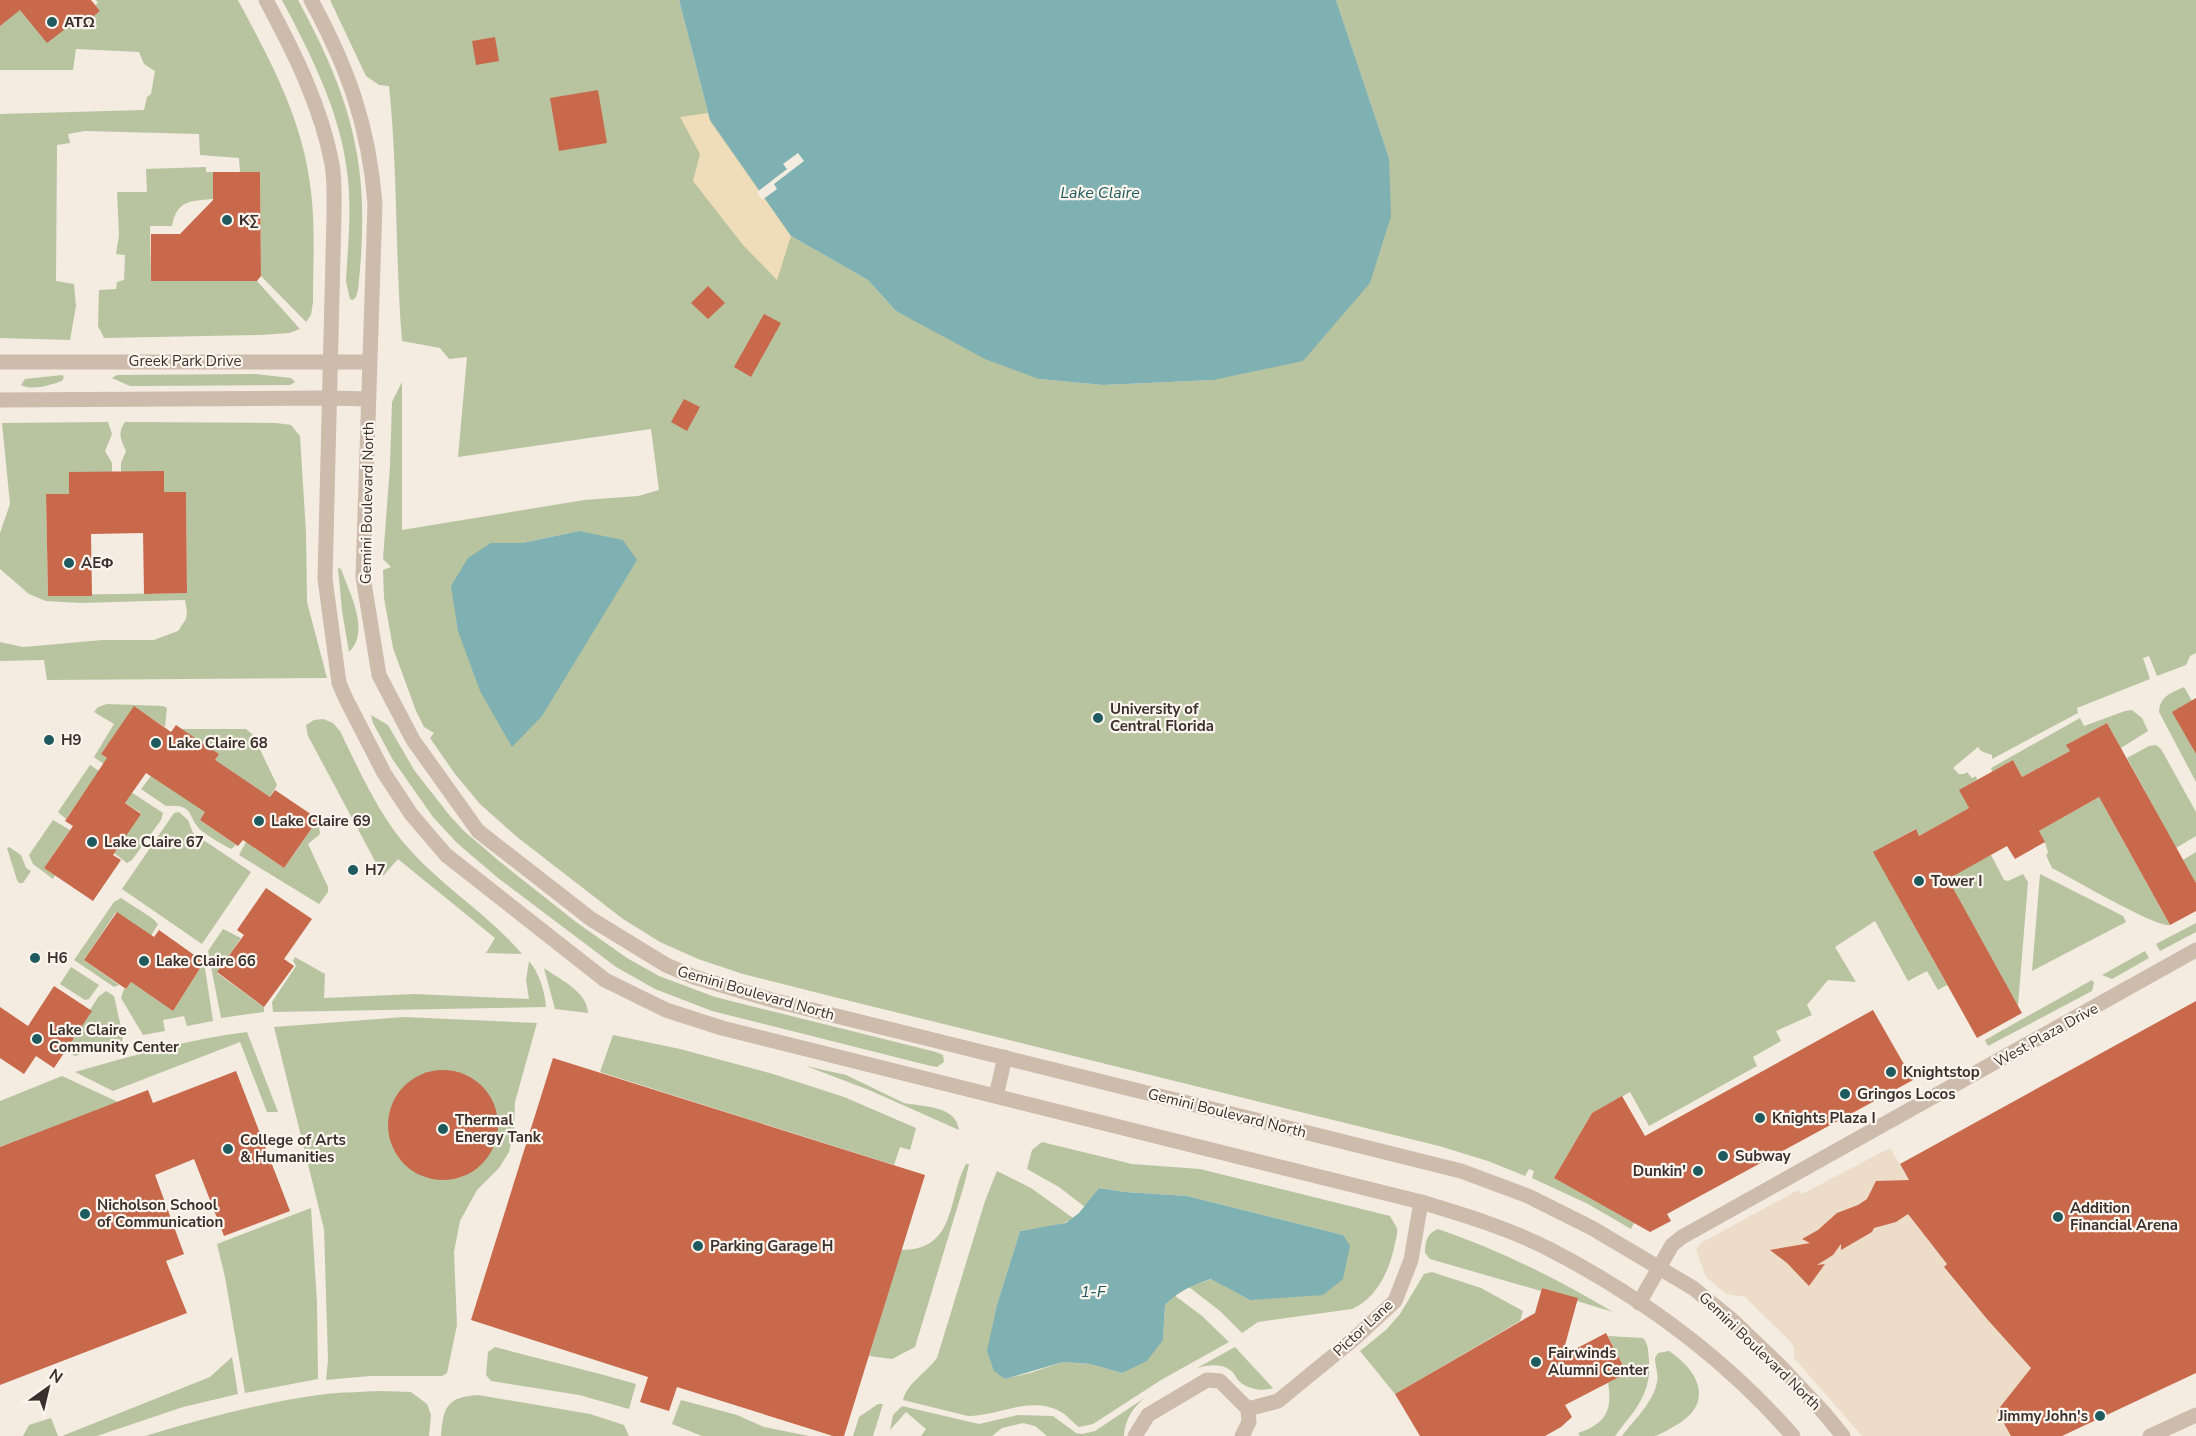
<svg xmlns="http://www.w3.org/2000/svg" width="2196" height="1436" font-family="'Nunito Sans',sans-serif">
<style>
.green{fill:#b8c4a0;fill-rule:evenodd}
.sand{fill:#efdcb8}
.plaza{fill:#ecdcc8}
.water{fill:#7fb0b2}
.pier{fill:#f4ebe1}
.building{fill:#c8694b}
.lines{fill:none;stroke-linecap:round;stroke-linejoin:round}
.minor{stroke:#cdbbac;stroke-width:15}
.poi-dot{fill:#1f5a5e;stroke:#fbf5ee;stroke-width:2}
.labels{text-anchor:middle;stroke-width:4.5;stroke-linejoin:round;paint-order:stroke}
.poi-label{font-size:15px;font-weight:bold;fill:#3b302b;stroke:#fbf5ee;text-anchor:start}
.street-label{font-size:15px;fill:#3b302b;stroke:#fbf5ee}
.water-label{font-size:16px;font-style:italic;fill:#1f5a5e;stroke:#fbf5ee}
</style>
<rect width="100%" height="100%" fill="#f4ebe1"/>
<g class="green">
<path d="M96,0H238C273,66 306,125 312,201C315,234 313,269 313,302L311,315L306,322L261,276L260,172H240L239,158L200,155L199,134L85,131L68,134L70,143L57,145L56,281L74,284L76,306L70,340L0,338V114L144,110L147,97L151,94L155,71L144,64L139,52L76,49L73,70H0V24L20,10L65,30L78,19L83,25L100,11L95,5L98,3Z"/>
<path d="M282,0H298C323,46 347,97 356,149C365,195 363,244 358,290L356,297L353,300L350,299L346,281C348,245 352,207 347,171C340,111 310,53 282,0Z"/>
<path d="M330,0H679L710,120L791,236L868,280L896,311L1039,379L1103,385L1213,380L1389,158L1336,0H2196V653L2190,656L2186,665L2157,676L2149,656L2143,658L2150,679L2077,708L2078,713L1992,759V755L1981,751L1978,747L1953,768L1959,774H1964L1967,772L1972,778L1976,776L1977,780L1960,790L1969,808L1919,836L1915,829L1874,852L1947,985L1938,990L1927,971L1908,981L1875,921L1835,947L1856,982L1828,980L1807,1005L1812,1015L1776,1031L1781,1041L1753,1057L1757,1066L1649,1126L1630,1092L1592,1113L1554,1178L1634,1223L1631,1229L1588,1204L1532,1178L1534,1171L1529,1169L1525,1176L1488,1161L1439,1146L846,1000L743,974L698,959L660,942L623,919L517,837L480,804L455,774L430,738L434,733L424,727L416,711L393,648L384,598L383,570L391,567L383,559L390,466L392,402L402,382V530L584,500L638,496L659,490L651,429L458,457L467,357L449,359L440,348L402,341C395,256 398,171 389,86L379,85L366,76ZM579,531L637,560L491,544L522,543Z"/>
<path d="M206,167V172H213V199C190,201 177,200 172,226H150L151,281H257L300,329L289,333L260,335L104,338L98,326L99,290L116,289L117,282L124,280L125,255L116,254L119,235L117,192H147L146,169Z"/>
<polygon points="255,374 291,378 295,382 290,385 142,386 130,386 112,378 117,375"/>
<path d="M62,375L64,377L62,381C50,385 33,391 21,385L25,379Z"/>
<path d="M108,422L112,434L105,451L112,463V472H69V494H46L48,595L187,593L186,492H164L121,472V463L126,451C121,440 117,433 125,422L276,423L291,425L300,436L306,533L307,602L327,678L47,680L44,660L0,661V642L23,647L103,640H154L178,631L186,619L187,611L185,600L81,603L46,601L29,594L0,569V533L10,504L2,423Z"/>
<path d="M338,568L341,569C349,592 371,632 349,652L342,611Z"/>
<path d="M2184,687L2192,701L2173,712L2196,754V782L2159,712C2160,696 2171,693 2184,687Z"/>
<polygon points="107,704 163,706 167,708 165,727 134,707 101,754 138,780 131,784 94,757 114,724 94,712 98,707"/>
<polygon points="2132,710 2142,718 2148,731 2121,748 2107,723 2067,745 2070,751 2022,777 2013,760 1992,772 1991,768 2080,718 2084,726 2125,711"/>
<polygon points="371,715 388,725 414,770 450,816 464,831 499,861 576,922 627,958 659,976 715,997 936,1052 943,1055 944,1062 937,1067 927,1065 712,1011 655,989 616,967 498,878 457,843 433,817 393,760 373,723"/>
<path d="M323,719L333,723L340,731C360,772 379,816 410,850C444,888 489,915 522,954L486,953L495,938L398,859L383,876L308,736L306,725L314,720Z"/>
<path d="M182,729H246L253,735L277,785L270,797L232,772L200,820L236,845L231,849C221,844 211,838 202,831C186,818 197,804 166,806L141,789L151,776L188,800L219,754Z"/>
<polygon points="2156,745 2161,749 2196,812 2196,836 2176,848 2127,758 2149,746"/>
<polygon points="90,765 163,813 161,820 132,860 127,863 114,853 141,813 92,781 66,819 58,812"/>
<path d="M2099,797L2170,925C2156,928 2070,877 2052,868L2046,855L2048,853L2046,845L2039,831Z"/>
<polygon points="179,812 188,820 193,833 251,872 202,944 122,889 174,813"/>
<polygon points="53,820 70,830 44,868 55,875 53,879 33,864 29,855"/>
<polygon points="315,823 319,826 320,834 308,844 328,887 328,892 319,904 239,855 246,842 284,868"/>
<polygon points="9,847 21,855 26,868 31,871 23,883 19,883 17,880 7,848"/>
<polygon points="2196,852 2196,883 2183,860"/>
<polygon points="1991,855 2004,880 2008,881 2023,874 2028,882 2018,1006 1947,878"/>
<polygon points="2040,874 2123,916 2126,922 2032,971"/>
<polygon points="121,898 152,918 158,924 151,936 116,912 84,960 119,985 114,987 74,960 114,902"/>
<polygon points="2196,923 2196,932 2160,951 2156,944"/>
<polygon points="223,929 241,938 217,973 264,1007 264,1012 221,1018 208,951"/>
<polygon points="2145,951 2149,958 2112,979 2102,975"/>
<path d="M295,957L325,974L324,998L414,994L529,999L526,980L529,961C539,972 545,992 546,1007L273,1012L272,1002L296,966L293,961Z"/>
<polygon points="204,962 213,1021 187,1026 184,1016 163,1020 165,1031 143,1035 121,998 124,989 126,989 131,982 173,1011"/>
<polygon points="71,967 99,985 89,999 85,1000 60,984"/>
<path d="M544,968C559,979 588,992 588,1013L555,1009Z"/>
<polygon points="2092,980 2094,983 2092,991 1988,1046 1985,1040"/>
<polygon points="106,991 114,996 123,1036 122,1042 75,1056 65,1051 91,1012 90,1010 98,997"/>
<polygon points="404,1017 537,1023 515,1102 514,1131 509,1152 499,1168 477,1190 460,1221 454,1252 457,1325 447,1373 442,1376 370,1376 326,1380 328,1360 324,1229 274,1027"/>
<path d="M247,1032L278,1112H267L240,1042L113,1091L75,1072C132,1056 188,1039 247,1032Z"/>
<polygon points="613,1035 680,1049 773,1074 844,1097 916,1128 910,1150 900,1147 894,1165 600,1072"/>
<path d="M806,1066L846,1075L904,1103C923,1107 956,1105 959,1130L869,1090Z"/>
<polygon points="62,1076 118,1102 0,1147 0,1101"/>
<path d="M1042,1142L1132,1164L1200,1169L1390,1216C1392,1220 1396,1225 1397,1229C1398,1233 1396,1239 1395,1243C1390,1270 1377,1298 1352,1309L1258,1322L1242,1333L1220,1311L1189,1287L1212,1279L1250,1300L1343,1235L1187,1196L1125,1192L1099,1188L1085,1207L1059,1187L1027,1169L1032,1150Z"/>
<path d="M966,1164H969L965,1182L915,1347L892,1359L869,1356L901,1250C957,1250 947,1199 966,1164Z"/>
<path d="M997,1171L1031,1188L1073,1218C1058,1229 1037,1227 1020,1231L997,1305L1004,1379L1030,1373L1063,1362L1090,1364L1122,1373L1163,1340L1165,1305L1174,1295L1202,1316L1229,1342L1161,1380L1093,1424L1079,1427C1073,1423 1067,1415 1061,1412C1031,1395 998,1416 968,1416L903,1400C907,1383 927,1372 937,1358L985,1201Z"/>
<polygon points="311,1208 317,1302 318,1379 245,1393 225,1277 217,1244"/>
<path d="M1438,1229C1501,1251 1556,1278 1613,1312L1577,1301V1298L1542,1288L1541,1291L1430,1259L1425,1253C1425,1242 1427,1233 1438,1229Z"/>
<polygon points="1432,1272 1481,1288 1523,1311 1520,1321 1395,1394 1360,1351 1386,1330 1400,1314 1424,1274"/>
<path d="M1608,1336L1643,1338C1649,1345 1648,1352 1649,1360C1652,1394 1634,1411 1615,1436H1580L1578,1433C1605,1424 1613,1411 1608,1383L1627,1373Z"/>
<path d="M495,1347C542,1360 589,1370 636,1384L629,1409L579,1395L491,1381L486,1375L488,1352Z"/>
<path d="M1235,1347L1273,1388C1263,1392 1248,1389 1240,1382C1236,1379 1235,1373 1230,1370C1221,1363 1207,1365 1197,1368Z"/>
<path d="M1669,1351C1703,1374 1714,1407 1671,1428C1666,1431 1660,1435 1654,1436C1644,1436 1632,1436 1622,1436C1634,1420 1653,1403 1657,1382C1659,1375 1655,1366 1655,1358L1658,1353Z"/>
<polygon points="232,1357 238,1394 183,1407 97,1436 62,1436 210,1377"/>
<path d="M381,1391L411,1392L427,1404L431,1415L429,1436H145C205,1418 264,1402 326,1394C344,1392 363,1392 381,1391Z"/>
<path d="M478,1395L590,1414L624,1425L629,1436H441C443,1407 447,1397 478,1395Z"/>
<path d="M1146,1397C1133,1407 1125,1419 1124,1436H1047L1035,1426L1023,1423L1002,1428L992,1436H921L926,1429L906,1412L890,1430L893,1415L902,1406L979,1424L1018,1415L1053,1416L1076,1433L1082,1434L1095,1431Z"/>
<polygon points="681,1400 737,1415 764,1427 809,1436 702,1436 672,1424"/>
<polygon points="878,1404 883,1404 873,1436 853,1436 859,1417"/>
<polygon points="51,1418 58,1436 23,1436 29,1425"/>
</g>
<polygon class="sand" points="708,113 710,121 791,236 777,280 743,245 693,181 700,154 680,117"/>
<polygon class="plaza" points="1890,1148 1927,1212 1915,1223 1947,1264 1944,1268 1987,1319 2031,1368 1997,1411 2011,1436 1862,1436 1794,1358 1794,1347 1789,1340 1745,1297 1726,1294 1706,1277 1696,1250 1701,1243 1798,1190 1802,1194"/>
<g class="water">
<polygon points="679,0 1336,0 1389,158 1391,216 1370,283 1303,361 1213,380 1103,385 1039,379 985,359 896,311 868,280 791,236 710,120"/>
<polygon points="579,531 623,540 637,560 542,716 512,747 480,691 458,631 451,586 468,558 491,543 522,543"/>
<path d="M1099,1188L1125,1192L1187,1196L1343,1235L1350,1246L1343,1279L1323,1295L1250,1300L1211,1279C1193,1285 1178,1291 1165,1305L1163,1340L1147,1361L1122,1373L1090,1364L1063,1362L1005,1379L994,1371L987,1351L997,1305L1020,1231L1066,1223L1079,1213Z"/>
</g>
<polygon class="pier" points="798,153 804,161 774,184 777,189 762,200 757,192 787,169 783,164"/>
<g class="building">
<polygon points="0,0 91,0 100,11 83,25 78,19 47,43 20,10 0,26"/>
<polygon points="495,37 499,61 476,65 472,41"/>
<polygon points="598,90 607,143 559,151 550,98"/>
<polygon points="213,172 260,172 261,276 257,281 151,281 151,234 180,234 213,200"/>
<polygon points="708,286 725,303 708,319 691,303"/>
<polygon points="764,314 781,323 751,377 734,367"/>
<polygon points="684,399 700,407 687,431 671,422"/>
<polygon points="164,471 164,492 186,492 187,593 144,594 143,533 91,534 92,596 48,596 46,494 69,494 69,472"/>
<polygon points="2196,698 2196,754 2172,712"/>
<polygon points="134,706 171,732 176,725 219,754 215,760 270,797 275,790 318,819 284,868 243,840 238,846 200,820 205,812 146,773 125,803 141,814 113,855 121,860 93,901 44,868 73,826 65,821 107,758 101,754"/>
<polygon points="2107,723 2196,883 2196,911 2170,925 2099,797 2039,831 2045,842 2015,859 2007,846 1948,879 2022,1013 1977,1038 1873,852 1916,829 1919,836 1969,808 1959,790 2013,760 2022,777 2070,751 2066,745"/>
<polygon points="266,888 312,919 284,959 294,966 264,1007 217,972 244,935 237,930"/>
<polygon points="117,912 154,937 159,930 204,962 173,1011 131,982 126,989 84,960"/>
<polygon points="54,986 92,1011 54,1068 36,1056 24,1074 0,1058 0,1007 28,1026"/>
<polygon points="2196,1001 2196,1373 2062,1436 2011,1436 1997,1411 2031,1368 1987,1319 1944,1267 1947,1264 1908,1214 1896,1222 1874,1228 1872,1232 1841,1250 1841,1244 1833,1255 1817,1265 1825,1264 1809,1286 1787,1263 1770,1250 1810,1243 1802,1239 1818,1230 1837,1213 1858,1205 1867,1199 1876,1181 1909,1180 1900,1164"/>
<polygon points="1873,1010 1913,1080 1667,1214 1671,1221 1650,1232 1554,1178 1592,1113 1622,1096 1645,1136"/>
<polygon points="553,1058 925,1175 844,1436 833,1436 677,1387 669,1411 640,1402 648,1377 471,1320"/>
<circle cx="443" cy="1125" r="55"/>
<polygon points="236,1071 290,1211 224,1236 194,1159 155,1175 184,1254 166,1261 187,1313 0,1385 0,1147 148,1090 153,1103"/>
<polygon points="1542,1288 1578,1298 1562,1356 1606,1333 1627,1373 1565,1405 1572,1417 1561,1427 1545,1436 1420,1436 1395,1394 1535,1313"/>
</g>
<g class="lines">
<g class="minor">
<path d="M266,0C294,52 321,106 332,164C335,181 334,199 334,216L325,579L339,683L346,699L384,773L411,814L446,855L605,980L666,1010L722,1028L1421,1202C1464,1215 1508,1228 1549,1249C1640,1296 1725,1358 1793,1436"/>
<path d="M311,0C348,68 369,126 375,204L363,577L379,675L413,740L478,831L591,919L666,965L694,977L772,1000L1461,1171L1528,1196L1592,1228L1693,1288L1731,1319L1780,1366L1825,1414L1843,1436"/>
<polyline points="0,362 369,362"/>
<polyline points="0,400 330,398 368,399"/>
<polyline points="996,1096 1005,1057"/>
<polyline points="1639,1303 1672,1245 1682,1237 2196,950"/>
<polyline points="1248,1409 1278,1401 1355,1338 1395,1301 1411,1260 1421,1202"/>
<polyline points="1135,1436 1148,1415 1207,1380 1220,1381 1248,1409 1249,1422 1242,1436"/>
<polyline points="2150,1436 2196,1415"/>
</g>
</g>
<g class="poi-dot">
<circle cx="52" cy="22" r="6"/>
<circle cx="227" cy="220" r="6"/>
<circle cx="69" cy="563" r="6"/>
<circle cx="1098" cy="718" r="6"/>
<circle cx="49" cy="740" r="6"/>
<circle cx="156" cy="743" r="6"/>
<circle cx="259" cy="821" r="6"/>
<circle cx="92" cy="842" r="6"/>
<circle cx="353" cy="870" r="6"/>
<circle cx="1919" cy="881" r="6"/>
<circle cx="35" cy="958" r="6"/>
<circle cx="144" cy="961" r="6"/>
<circle cx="37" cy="1039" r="6"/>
<circle cx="1891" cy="1072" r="6"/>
<circle cx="1845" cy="1094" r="6"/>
<circle cx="1760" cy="1118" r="6"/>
<circle cx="443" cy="1129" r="6"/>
<circle cx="228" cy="1149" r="6"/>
<circle cx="1723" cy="1156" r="6"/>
<circle cx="1698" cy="1171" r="6"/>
<circle cx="85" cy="1214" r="6"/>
<circle cx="2058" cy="1217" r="6"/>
<circle cx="698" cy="1246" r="6"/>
<circle cx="1536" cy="1362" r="6"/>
<circle cx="2100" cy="1416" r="6"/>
</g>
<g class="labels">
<g class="poi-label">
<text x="64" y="27">ΑΤΩ</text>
<text x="239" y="225">ΚΣ</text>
<text x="81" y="568">AEΦ</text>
<text x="1110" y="714">University of<tspan x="1110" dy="17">Central Florida</tspan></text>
<text x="61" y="745">H9</text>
<text x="168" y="748">Lake Claire 68</text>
<text x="271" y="826">Lake Claire 69</text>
<text x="104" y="847">Lake Claire 67</text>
<text x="365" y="875">H7</text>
<text x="1931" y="886">Tower I</text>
<text x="47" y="963">H6</text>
<text x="156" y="966">Lake Claire 66</text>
<text x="49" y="1035">Lake Claire<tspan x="49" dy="17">Community Center</tspan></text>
<text x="1903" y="1077">Knightstop</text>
<text x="1857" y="1099">Gringos Locos</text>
<text x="1772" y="1123">Knights Plaza I</text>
<text x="455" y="1125">Thermal<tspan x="455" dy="17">Energy Tank</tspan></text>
<text x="240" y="1145">College of Arts<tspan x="240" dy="17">&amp; Humanities</tspan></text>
<text x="1735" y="1161">Subway</text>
<text x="1686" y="1176" text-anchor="end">Dunkin'</text>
<text x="97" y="1210">Nicholson School<tspan x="97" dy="17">of Communication</tspan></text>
<text x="2070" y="1213">Addition<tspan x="2070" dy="17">Financial Arena</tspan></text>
<text x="710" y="1251">Parking Garage H</text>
<text x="1548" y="1358">Fairwinds<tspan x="1548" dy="17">Alumni Center</tspan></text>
<text x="2088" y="1421" text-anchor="end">Jimmy John's</text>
</g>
<g class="street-label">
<text x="185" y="366">Greek Park Drive</text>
<text transform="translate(367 503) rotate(-89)" y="5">Gemini Boulevard North</text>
<text transform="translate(756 993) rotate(16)" y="5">Gemini Boulevard North</text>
<text transform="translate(2046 1035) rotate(-29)" y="5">West Plaza Drive</text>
<text transform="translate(1227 1113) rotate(14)" y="5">Gemini Boulevard North</text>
<text transform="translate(1363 1328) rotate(-43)" y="5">Pictor Lane</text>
<text transform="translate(1760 1351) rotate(44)" y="5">Gemini Boulevard North</text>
</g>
<g class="water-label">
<text x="1100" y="198">Lake Claire</text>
<text x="1093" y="1297">1-F</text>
</g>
</g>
<g transform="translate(48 1388) rotate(34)" stroke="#fbf5ee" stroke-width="4.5" paint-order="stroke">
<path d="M0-4.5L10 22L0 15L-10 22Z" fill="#3b302b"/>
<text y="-9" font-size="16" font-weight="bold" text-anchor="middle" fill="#3b302b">N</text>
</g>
</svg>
